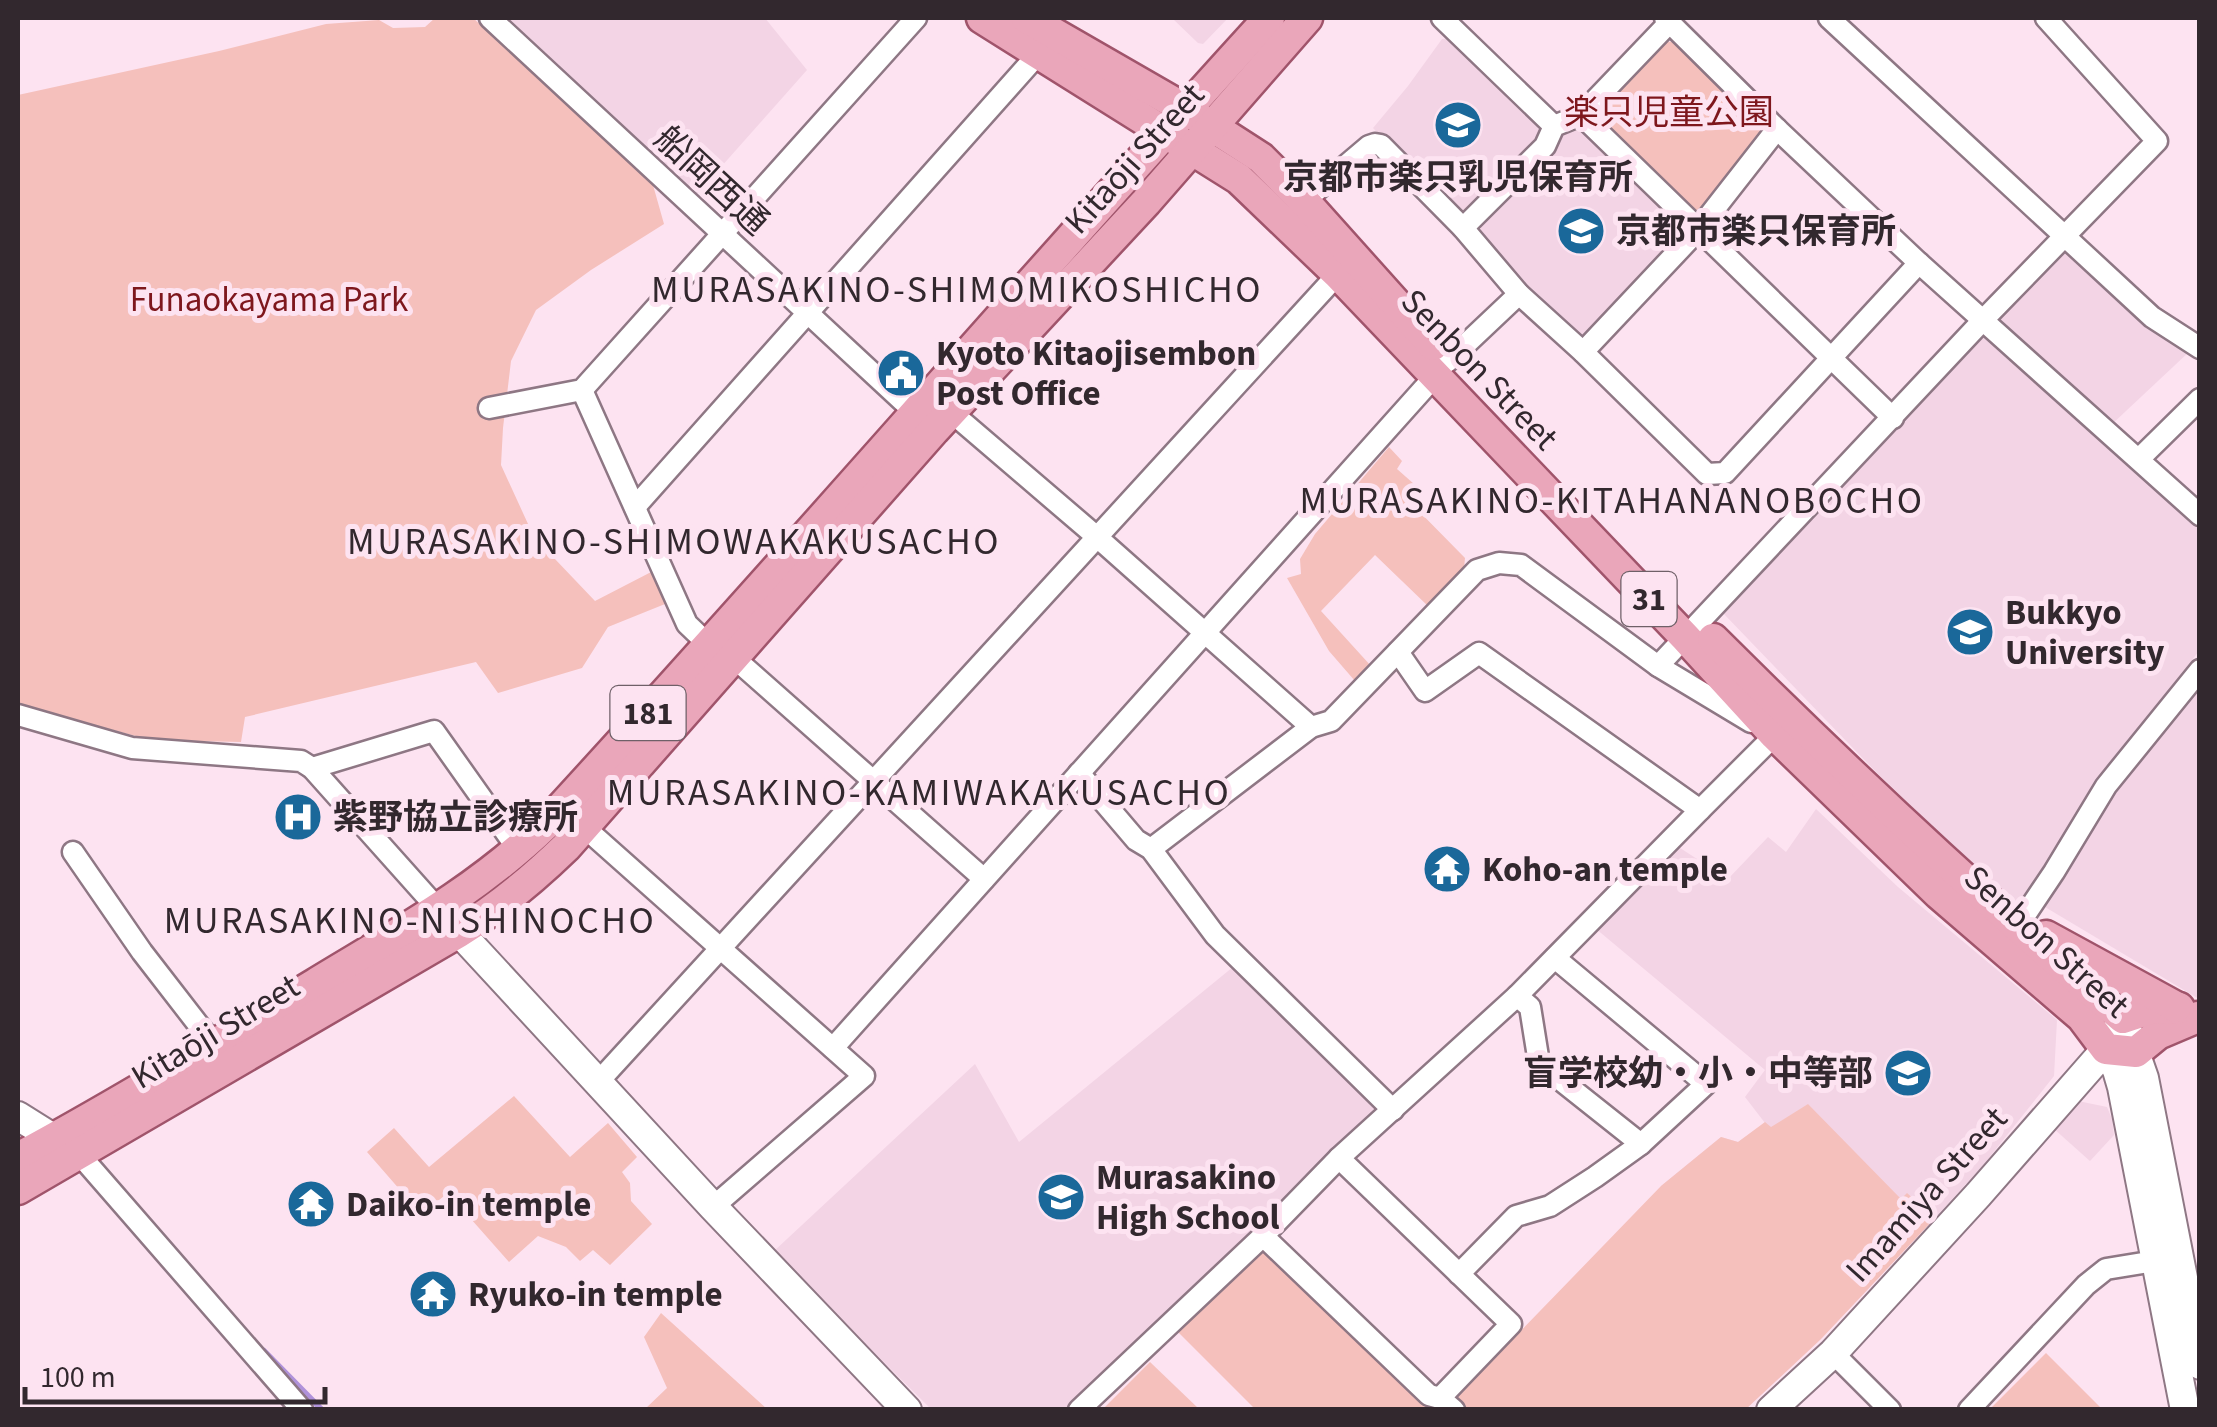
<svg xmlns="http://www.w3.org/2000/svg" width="2217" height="1427" font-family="'Source Sans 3','Noto Sans JP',sans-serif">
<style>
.built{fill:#f3d4e5}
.green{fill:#f5c0bc}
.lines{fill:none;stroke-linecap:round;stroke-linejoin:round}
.stream{stroke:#b092da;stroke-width:6}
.street-casing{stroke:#8e7784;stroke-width:25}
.secondary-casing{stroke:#8e7784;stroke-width:32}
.primary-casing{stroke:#a0546b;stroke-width:35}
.street{stroke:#fff;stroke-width:20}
.secondary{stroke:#fff;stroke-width:28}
.primary{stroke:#eaa6ba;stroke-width:30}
.labels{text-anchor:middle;stroke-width:10;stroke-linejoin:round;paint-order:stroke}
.shield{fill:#fde3f1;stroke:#6f6068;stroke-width:2.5}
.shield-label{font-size:32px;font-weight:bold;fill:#32282e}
.park-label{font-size:35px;fill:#7e171d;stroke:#fde3f1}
.street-label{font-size:35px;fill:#32282e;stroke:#fde3f1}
.poi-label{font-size:35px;font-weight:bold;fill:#32282e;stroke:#fde3f1;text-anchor:start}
.neighbourhood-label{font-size:38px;letter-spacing:2.5px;fill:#32282e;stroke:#fde3f1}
</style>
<rect width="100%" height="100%" fill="#fde3f1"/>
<g class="built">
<polygon points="507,18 765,18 807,70 697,194"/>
<polygon points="1172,18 1228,18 1203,44 1198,43"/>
<polygon points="1457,38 1542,123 1540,140 1464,218 1458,218 1373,128 1408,86 1442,39"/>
<polygon points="1575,127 1584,127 1680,218 1682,242 1583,339 1576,339 1481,242 1481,220 1557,134"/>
<polygon points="2071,251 2190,351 2110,426 2001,328 1999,315 2058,255"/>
<polygon points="1990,330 2199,522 2199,651 2098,780 2026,901 2020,906 1991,882 1876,772 1723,613"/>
<polygon points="2199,681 2199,999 2045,907 2114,787"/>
<polygon points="1816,809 1898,887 2057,1020 2054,1076 1984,1164 1935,1218 1821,1339 1746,1409 1661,1186 1721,1137 1738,1142 1765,1123 1745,1097 1765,1070 1595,928 1677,846 1728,879 1768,837 1786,852"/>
<polygon points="1233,967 1381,1111 1069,1409 931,1409 773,1252 975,1064 1019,1142"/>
<polygon points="2078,1101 2107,1107 2112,1119 2114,1135 2090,1161 2053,1128"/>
</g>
<g class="green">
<polygon points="435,18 473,18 651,178 664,224 591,270 536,310 511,361 503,428 501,465 534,537 595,601 655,570 670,602 608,627 582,668 498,693 476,662 245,717 241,742 151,740 18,705 18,95 219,51 326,24 379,20 393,28 425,27"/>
<polygon points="1677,41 1761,123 1758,143 1708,204 1698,210 1691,210 1593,117 1596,106 1657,43"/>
<polygon points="1389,447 1402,461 1397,469 1414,484 1403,495 1465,558 1464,569 1429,607 1375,555 1321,611 1371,666 1355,681 1329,651 1287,578 1301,574 1300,559 1315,534"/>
<polygon points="514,1096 570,1157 608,1123 637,1157 622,1172 630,1183 631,1201 652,1224 610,1265 593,1250 580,1261 566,1247 538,1236 509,1262 448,1193 421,1214 367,1152 394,1128 429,1167"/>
<polygon points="1808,1104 1901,1199 1907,1193 1935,1218 1821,1339 1746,1409 1463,1410 1453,1401 1661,1186 1721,1137 1738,1142 1765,1122 1771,1127"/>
<polygon points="1262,1248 1433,1409 1255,1409 1176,1330"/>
<polygon points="661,1313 767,1409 645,1409 667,1388 644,1337"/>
<polygon points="2046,1353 2102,1409 1990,1409"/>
<polygon points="1150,1362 1199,1409 1103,1409"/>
</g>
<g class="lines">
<polyline class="stream" points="264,1351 322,1410"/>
<g class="street-casing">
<g id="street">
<polyline points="490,18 922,419"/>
<polyline points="1442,18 1554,126"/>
<polyline points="1665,18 1777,129 1919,263 2200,515"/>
<polyline points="1829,18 2152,317 2200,348"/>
<polyline points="1581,115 1893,418"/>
<polyline points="1304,201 1369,146 1375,144 1381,145 1463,228 1519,294 1583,352 1707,474 1725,473 1919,263"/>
<polyline points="1463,228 1545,146 1554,126 1581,115 1670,22"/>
<polyline points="1583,352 1698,230 1777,129"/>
<polyline points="1447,362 1519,294"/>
<polyline points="582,390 687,624 710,646 733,657 984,879"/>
<polyline points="944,406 1097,537 1311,727"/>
<polyline points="489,408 582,390 916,18"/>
<polyline points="2139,459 2200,399"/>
<polyline points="635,507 1039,53"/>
<polyline points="1398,652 1425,691 1479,653 1700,810 1784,726"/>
<polyline points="1658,666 1751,722"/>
<polyline points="18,715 132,748 301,761 312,768 446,918"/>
<polyline points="312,768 434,731 519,851"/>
<polyline points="1079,773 1136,840 1151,849 1215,935 1393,1110"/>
<polyline points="584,827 864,1076 713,1207"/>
<polyline points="1151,849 1311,727 1331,721 1477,570 1499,563 1521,565 1658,666 1984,319 2157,141 2046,18"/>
<polyline points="73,852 142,952 214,1045"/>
<polyline points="2013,933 2054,872 2106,786 2200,670"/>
<polyline points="1517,996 1530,1007 1539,1063 1641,1144"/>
<polyline points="833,1048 1435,376"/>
<polyline points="599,1081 1338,274"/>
<polyline points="79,1154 302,1410"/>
<polyline points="1339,1158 1511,1324 1440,1398"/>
<polyline points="1263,1236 1429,1395 1440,1398 1454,1410"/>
<polyline points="1459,1274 1516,1216 1550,1206 1595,1177 1641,1144 1706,1084 1555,958"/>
<polyline points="1833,1353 1890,1410"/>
<polyline points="1079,1410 1263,1236 1339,1158 1517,996 1700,810"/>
<polyline points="1969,1410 2086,1285 2106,1269 2167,1259"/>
</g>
</g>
<g class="secondary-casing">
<g id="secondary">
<polyline points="459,932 713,1207 907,1410"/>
<polyline points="2127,1029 2144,1078 2200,1365"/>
<polyline points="2106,1049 2117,1070 2122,1087 2185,1410"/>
<polyline points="18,1116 69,1148"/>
<polyline points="1771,1410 1833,1353 1978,1195 2106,1049 2123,1018"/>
</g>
</g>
<g class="primary-casing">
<g id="primary">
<polyline points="982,18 1239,179 1338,274 1685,637 1775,735 1939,894 2082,1017 2106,1049 2136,1052 2158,1034 2198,1017"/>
<polyline points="1027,18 1185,109 1261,158 1304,201 1433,345"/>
<path d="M1713,639C1845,770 1981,898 2123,1018L2150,1009L2179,1008"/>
<polyline points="2046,936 2176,1007"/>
<path d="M18,1158C118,1104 217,1043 315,984C397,934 477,891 547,823C791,558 1026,284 1269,18"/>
<path d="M18,1189L459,932C498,908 533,879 566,847L934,430L1146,202L1307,18"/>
</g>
</g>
<use href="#street" class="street"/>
<use href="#secondary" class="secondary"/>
<use href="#primary" class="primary"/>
</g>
<defs>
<g id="school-disc" transform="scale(2.5)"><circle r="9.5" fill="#1a689a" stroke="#fde3f1"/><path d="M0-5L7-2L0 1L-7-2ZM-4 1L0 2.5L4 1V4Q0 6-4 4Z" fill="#fff"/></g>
<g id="civic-disc" transform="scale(2.5)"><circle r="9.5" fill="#1a689a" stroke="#fde3f1"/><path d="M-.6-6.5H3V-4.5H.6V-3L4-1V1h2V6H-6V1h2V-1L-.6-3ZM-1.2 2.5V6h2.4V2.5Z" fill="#fff"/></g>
<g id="university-disc" transform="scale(2.5)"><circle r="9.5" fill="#1a689a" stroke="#fde3f1"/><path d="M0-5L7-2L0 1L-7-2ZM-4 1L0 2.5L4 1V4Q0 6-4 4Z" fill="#fff"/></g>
<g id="hospital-disc" transform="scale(2.5)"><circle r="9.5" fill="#1a689a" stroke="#fde3f1"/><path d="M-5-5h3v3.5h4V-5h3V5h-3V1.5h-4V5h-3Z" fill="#fff"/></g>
<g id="temple-disc" transform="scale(2.5)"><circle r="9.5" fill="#1a689a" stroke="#fde3f1"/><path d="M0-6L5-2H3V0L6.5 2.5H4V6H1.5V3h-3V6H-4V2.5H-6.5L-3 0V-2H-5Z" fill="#fff"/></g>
</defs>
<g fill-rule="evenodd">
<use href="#school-disc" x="1458" y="125"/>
<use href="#school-disc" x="1581" y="231"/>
<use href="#civic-disc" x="901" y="373"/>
<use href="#university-disc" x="1970" y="632"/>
<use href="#hospital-disc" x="298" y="817"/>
<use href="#temple-disc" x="1447" y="869"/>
<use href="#school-disc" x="1908" y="1073"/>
<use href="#school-disc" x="1061" y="1197"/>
<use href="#temple-disc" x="311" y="1204"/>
<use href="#temple-disc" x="433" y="1294"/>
</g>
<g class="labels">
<g class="shield">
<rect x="1621.5" y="572" width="55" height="54" rx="8"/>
<rect x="610.5" y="686" width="75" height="54" rx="8"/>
</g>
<g class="shield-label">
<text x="1649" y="610">31</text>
<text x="648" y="724">181</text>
</g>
<g class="park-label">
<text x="1669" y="124">楽只児童公園</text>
<text x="269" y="311">Funaokayama Park</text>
</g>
<g class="street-label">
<text transform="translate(1134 158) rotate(-48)" y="12">Kitaōji Street</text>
<text transform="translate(712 180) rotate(43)" y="12">船岡西通</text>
<text transform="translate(1480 369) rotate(46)" y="12">Senbon Street</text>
<text transform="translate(2047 941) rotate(42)" y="12">Senbon Street</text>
<text transform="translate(215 1031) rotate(-31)" y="12">Kitaōji Street</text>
<text transform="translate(1926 1194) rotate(-48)" y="12">Imamiya Street</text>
</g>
<g class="poi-label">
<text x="1458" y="189" text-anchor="middle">京都市楽只乳児保育所</text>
<text x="1616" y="243">京都市楽只保育所</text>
<text x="936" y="365">Kyoto Kitaojisembon<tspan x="936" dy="40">Post Office</tspan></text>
<text x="2005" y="624">Bukkyo<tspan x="2005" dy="40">University</tspan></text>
<text x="333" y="829">紫野協立診療所</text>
<text x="1482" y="881">Koho-an temple</text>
<text x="1873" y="1085" text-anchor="end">盲学校幼・小・中等部</text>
<text x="1096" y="1189">Murasakino<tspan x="1096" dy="40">High School</tspan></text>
<text x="346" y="1216">Daiko-in temple</text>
<text x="468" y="1306">Ryuko-in temple</text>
</g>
<g class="neighbourhood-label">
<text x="957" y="302">MURASAKINO-SHIMOMIKOSHICHO</text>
<text x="1612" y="513">MURASAKINO-KITAHANANOBOCHO</text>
<text x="674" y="554">MURASAKINO-SHIMOWAKAKUSACHO</text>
<text x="919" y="805">MURASAKINO-KAMIWAKAKUSACHO</text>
<text x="410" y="933">MURASAKINO-NISHINOCHO</text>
</g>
</g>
<rect width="2217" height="1427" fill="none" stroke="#32282e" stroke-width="40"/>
<path d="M25 1387v15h300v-15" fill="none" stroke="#32282e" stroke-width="5"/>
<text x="40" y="1387" font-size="30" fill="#32282e" stroke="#fde3f1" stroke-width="8" paint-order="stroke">100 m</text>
</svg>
